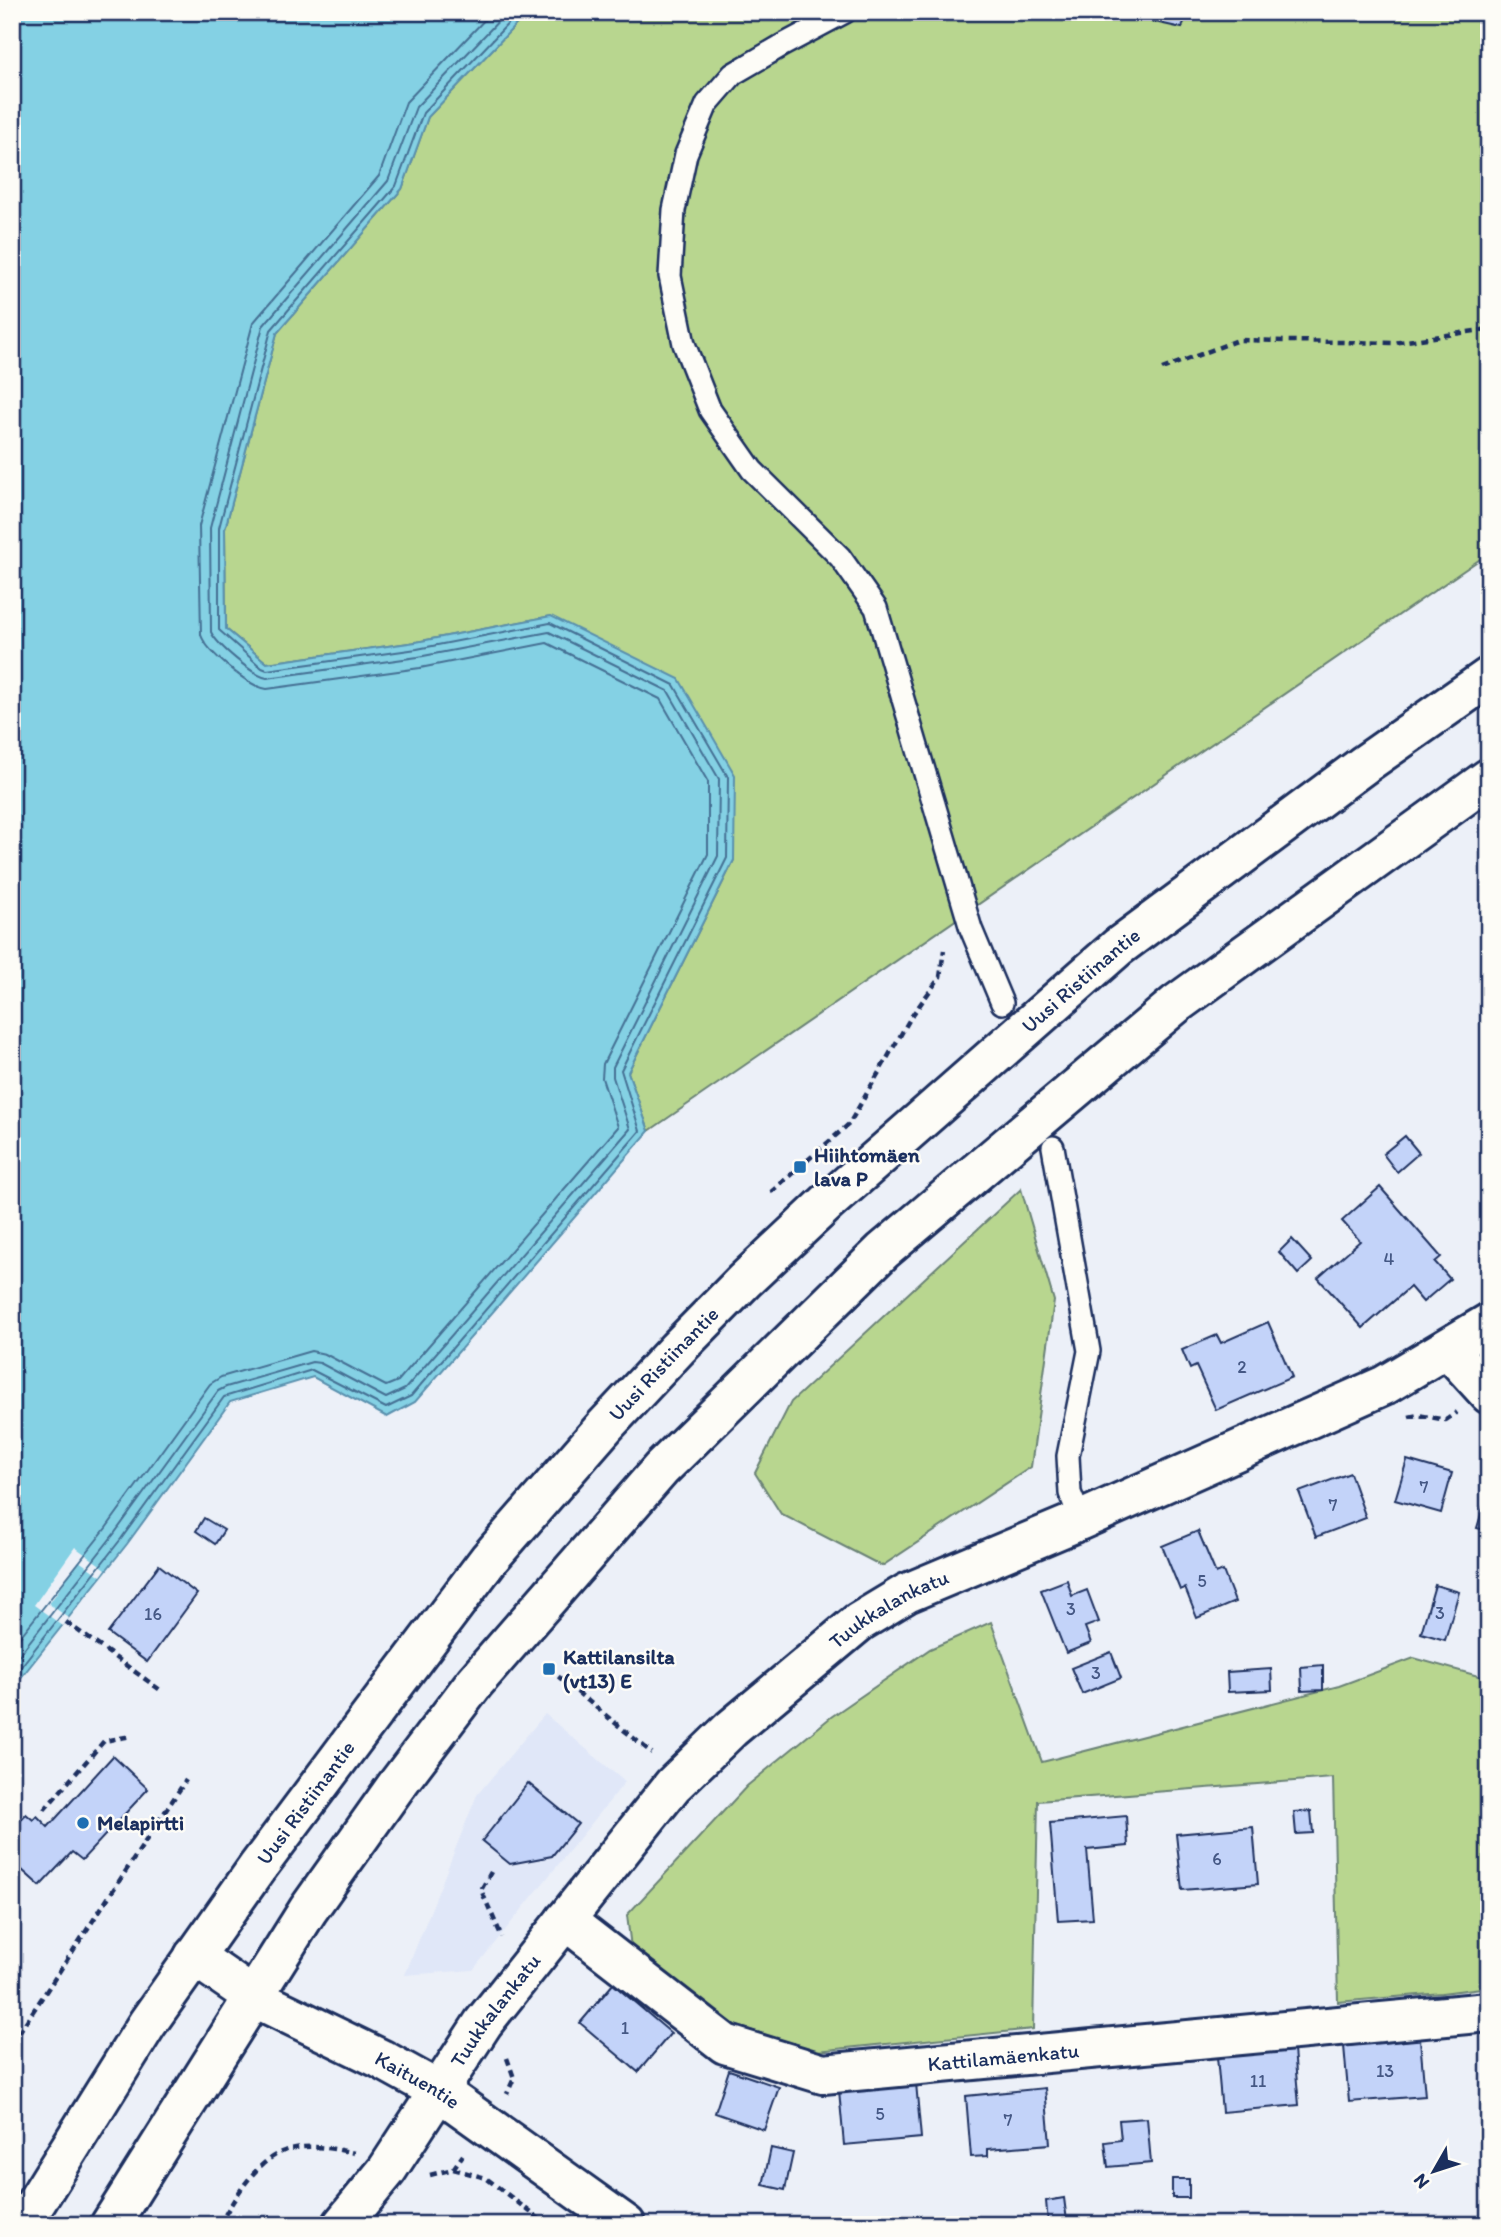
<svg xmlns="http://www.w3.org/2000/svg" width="1501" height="2237" font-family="Itim,sans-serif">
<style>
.built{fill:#e0e7f8}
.green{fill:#b8d68f;stroke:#6a8276;stroke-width:2}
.water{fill:#84d1e4;stroke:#5a90ae;stroke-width:2}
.pier{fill:#ecf0f8}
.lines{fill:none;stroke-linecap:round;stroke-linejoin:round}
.shore{stroke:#457094;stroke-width:2}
.building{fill:#c3d3f9;stroke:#1b2f5e;stroke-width:2}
.service-casing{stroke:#1b2f5e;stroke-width:26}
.minor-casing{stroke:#1b2f5e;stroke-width:44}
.tertiary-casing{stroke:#1b2f5e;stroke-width:44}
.trunk-casing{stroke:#1b2f5e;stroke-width:44}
.path{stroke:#1b2f5e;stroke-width:4.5;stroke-dasharray:7 5;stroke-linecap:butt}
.service{stroke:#fdfcf7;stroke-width:21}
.minor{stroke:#fdfcf7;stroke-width:38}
.tertiary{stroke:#fdfcf7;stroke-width:38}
.trunk{stroke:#fdfcf7;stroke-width:38}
.poi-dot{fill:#1f6fb2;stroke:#fdfcf7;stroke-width:2.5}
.labels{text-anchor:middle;stroke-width:5;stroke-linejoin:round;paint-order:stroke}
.number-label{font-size:18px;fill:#455885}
.street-label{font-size:21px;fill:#1b2f5e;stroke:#fdfcf7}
.poi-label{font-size:21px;font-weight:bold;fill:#1b2f5e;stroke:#fdfcf7;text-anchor:start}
</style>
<rect width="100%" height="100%" fill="#ecf0f8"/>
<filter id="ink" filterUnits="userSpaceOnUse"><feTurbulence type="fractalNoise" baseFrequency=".0143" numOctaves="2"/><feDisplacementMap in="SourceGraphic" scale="14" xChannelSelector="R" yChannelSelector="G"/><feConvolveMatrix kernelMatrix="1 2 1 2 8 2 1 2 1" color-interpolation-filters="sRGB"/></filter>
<g filter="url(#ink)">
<polygon class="built" points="545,1714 625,1782 473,1970 405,1975 477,1795"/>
<g class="green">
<polygon points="528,12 1489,12 1489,553 649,1131 628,1072 734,860 551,616 416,642 267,663 226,629 225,529 277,333 402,189 428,117"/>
<polygon points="1021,1189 1054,1301 1031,1467 882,1566 781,1514 755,1473 791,1402"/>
<polygon points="991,1622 1042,1762 1339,1686 1414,1658 1489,1679 1489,1987 1442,1993 1338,2002 1333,1778 1038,1801 1033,2029 817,2051 728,2023 631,1948 627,1915 747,1786 831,1717 930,1649"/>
</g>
<polygon class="water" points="12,12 528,12 428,117 402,189 277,333 225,529 226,629 267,663 416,642 551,616 679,679 735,775 734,860 628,1072 649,1131 415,1402 387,1417 313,1377 230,1402 127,1544 12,1689"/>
<polygon class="pier" points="75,1547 106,1569 101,1576 79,1561 49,1604 69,1618 63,1626 34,1605"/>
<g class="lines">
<g class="shore">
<path d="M12,1647L106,1528L210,1384L221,1377L311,1351L325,1354L386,1386L398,1381L618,1127L602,1078L603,1064L708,854V782L660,699L547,643L420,668L267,689C249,687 207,652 201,635L199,526L253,323L379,176L406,102L492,12"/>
<path d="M12,1664L114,1534L218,1391L226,1387L312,1362L320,1363L386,1398L405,1389L630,1129L613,1077V1067L718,856L719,779L668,691L549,632L418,657L267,678C254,676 217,645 211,632L210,528L263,326L388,181L416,107L507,12"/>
<polyline points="12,1678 121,1539 224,1397 312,1370 386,1408 411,1396 640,1131 621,1070 727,858 728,777 674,685 550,623 417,649 267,670 262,668 219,630 219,528 271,330 396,186 423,113 519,12"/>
</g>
</g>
<g class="building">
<polygon points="1128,12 1187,12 1182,28 1127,16"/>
<polygon points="1405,1136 1419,1153 1397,1172 1383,1154"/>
<polygon points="1380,1187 1441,1257 1435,1262 1450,1279 1423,1302 1410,1287 1363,1328 1318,1278 1360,1241 1342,1221"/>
<polygon points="1292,1239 1312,1261 1298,1274 1279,1252"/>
<polygon points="1268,1322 1292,1377 1216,1410 1196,1366 1190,1369 1182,1350 1217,1335 1221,1343"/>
<polygon points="1407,1460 1452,1473 1441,1513 1395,1500"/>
<polygon points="1350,1473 1366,1518 1316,1537 1299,1492"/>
<polygon points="1489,1488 1489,1531 1477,1528"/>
<polygon points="204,1518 224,1530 215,1544 196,1531"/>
<polygon points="1198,1531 1216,1574 1223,1571 1235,1602 1197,1618 1185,1588 1180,1590 1162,1546"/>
<polygon points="159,1565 197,1594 147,1662 108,1633"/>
<polygon points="1067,1580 1072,1596 1087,1590 1099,1622 1085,1627 1091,1643 1066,1653 1041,1590"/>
<polygon points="1435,1585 1459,1592 1445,1640 1421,1633"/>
<polygon points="1111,1652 1121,1678 1082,1694 1071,1668"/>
<polygon points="1323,1665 1323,1690 1302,1691 1301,1667"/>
<polygon points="1271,1669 1272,1690 1228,1692 1227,1672"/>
<polygon points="113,1756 148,1789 82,1860 72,1852 40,1886 12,1861 12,1829 26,1814 33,1820 37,1816 48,1827"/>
<polygon points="528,1783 578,1824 552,1856 510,1864 482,1841"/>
<polygon points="1311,1811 1313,1833 1296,1834 1294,1812"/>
<polygon points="1126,1816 1128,1846 1087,1850 1093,1919 1058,1921 1050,1823"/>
<polygon points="1253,1827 1258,1884 1182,1890 1176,1834"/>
<polygon points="613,1984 671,2033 638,2072 580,2023"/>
<polygon points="1420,2039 1425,2096 1349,2102 1344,2046"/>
<polygon points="1294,2050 1299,2105 1222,2112 1217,2057"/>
<polygon points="729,2070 779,2087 764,2130 715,2113"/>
<polygon points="916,2083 921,2138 844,2145 839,2090"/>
<polygon points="1045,2088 1050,2144 988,2149 988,2156 971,2157 966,2096"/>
<polygon points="1147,2118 1151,2163 1108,2167 1105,2142 1121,2140 1119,2120"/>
<polygon points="771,2148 793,2153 785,2190 763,2185"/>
<rect x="1172" y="2179" width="17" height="19"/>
<polygon points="1064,2198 1067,2221 1048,2223 1046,2201"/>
</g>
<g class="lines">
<g class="service-casing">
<g id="service">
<polyline points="845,12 781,46 733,74 707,104 686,154 674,210 670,276 684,344 710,410 752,470 840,557 876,608 971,929 1002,1003"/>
<polyline points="1053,1147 1089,1351 1068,1456 1070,1493 1081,1520"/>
</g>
</g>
<g class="minor-casing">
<g id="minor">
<polyline points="1448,1349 1489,1394"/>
<path id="s1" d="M565,1920L725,2044L823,2074L1489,2012"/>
<path id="s2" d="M342,2225L387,2170L483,2023L673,1785L731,1729L859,1622L907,1593L1081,1520L1385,1385L1489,1323"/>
</g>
</g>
<g class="tertiary-casing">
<g id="tertiary">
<path id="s3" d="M194,1956L255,1998L381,2059L439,2091L626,2225"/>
</g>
</g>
<g class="trunk-casing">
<g id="trunk">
<path id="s4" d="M22,2225L147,2024L257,1868L364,1725L489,1559L605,1426L677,1349L744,1281L828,1202L1118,947L1365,764L1489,677"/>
<polyline points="110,2225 308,1910 396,1786 475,1682 661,1469 883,1251 1176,1004 1489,778"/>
</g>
</g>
<g class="path">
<polyline points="1162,369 1238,340 1393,343 1489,329"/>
<polyline points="771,1192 849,1124 911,1017 940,977 944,950"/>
<polyline points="1409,1417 1418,1415 1446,1420 1457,1412"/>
<polyline points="66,1622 163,1692"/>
<polyline points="549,1669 652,1753"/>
<polyline points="44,1810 104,1741 131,1736"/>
<polyline points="491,1872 481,1890 502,1937"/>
<polyline points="12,2043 186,1780"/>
<polyline points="507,2058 514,2078 507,2094"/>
<polyline points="453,2169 463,2155"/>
<polyline points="430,2175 453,2169 486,2178 547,2225"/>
<path d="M219,2225C234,2200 254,2162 284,2151C305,2143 333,2148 354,2153"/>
</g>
<use href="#service" class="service"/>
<use href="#minor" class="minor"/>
<use href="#tertiary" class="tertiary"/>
<use href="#trunk" class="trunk"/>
</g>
</g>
<g class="poi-dot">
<rect x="793" y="1160" width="14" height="14" rx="3.5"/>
<rect x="542" y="1662" width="14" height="14" rx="3.5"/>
<circle cx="83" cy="1823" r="7"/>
</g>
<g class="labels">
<g class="number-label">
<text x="1389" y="1265">4</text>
<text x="1242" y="1373">2</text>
<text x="1424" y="1493">7</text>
<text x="1333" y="1511">7</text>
<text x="1202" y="1587">5</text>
<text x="1071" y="1615">3</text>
<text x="1440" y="1619">3</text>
<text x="153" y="1620">16</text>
<text x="1096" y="1679">3</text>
<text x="1217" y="1865">6</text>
<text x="625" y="2034">1</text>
<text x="1385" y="2077">13</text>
<text x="1258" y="2087">11</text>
<text x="880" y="2120">5</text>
<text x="1008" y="2126">7</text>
</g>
<g class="street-label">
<text dy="7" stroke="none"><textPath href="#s4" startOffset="1643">Uusi Ristiinantie</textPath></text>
<text dy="7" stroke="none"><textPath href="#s4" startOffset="1076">Uusi Ristiinantie</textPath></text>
<text dy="7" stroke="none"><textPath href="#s2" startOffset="831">Tuukkalankatu</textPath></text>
<text dy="7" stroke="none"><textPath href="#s4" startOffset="509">Uusi Ristiinantie</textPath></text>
<text dy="7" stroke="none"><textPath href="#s2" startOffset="264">Tuukkalankatu</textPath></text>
<text dy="7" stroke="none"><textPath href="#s1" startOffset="486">Kattilamäenkatu</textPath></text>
<text dy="7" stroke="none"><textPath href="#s3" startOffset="256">Kaituentie</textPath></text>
</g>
<g class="poi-label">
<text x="814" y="1162">Hiihtomäen<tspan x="814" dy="24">lava P</tspan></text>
<text x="563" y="1664">Kattilansilta<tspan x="563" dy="24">(vt13) E</tspan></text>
<text x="97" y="1830">Melapirtti</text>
</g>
</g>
<rect width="1501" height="2237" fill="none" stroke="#fdfcf7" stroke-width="42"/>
<rect x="21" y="21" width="1459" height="2195" fill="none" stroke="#1b2f5e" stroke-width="2.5" filter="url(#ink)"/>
<g transform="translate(1434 2171) rotate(231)" stroke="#fdfcf7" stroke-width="5" paint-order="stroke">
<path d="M0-5L12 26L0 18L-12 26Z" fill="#1b2f5e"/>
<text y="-10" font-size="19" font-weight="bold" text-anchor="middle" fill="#1b2f5e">N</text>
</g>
</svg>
